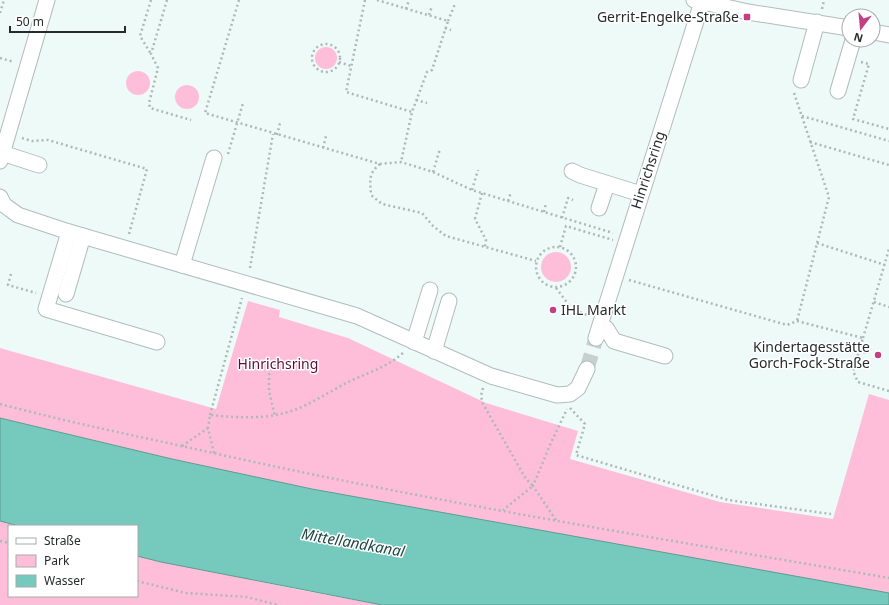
<svg xmlns="http://www.w3.org/2000/svg" width="889" height="605" font-family="'Noto Sans',sans-serif">
<style>
.green{fill:#febed9}
.water{fill:#76cabd;stroke:#5e9a91}
.lines{fill:none;stroke-linecap:round;stroke-linejoin:round}
.minor-tunnel{stroke:#c6d1cf;stroke-width:15;stroke-dasharray:15 8;stroke-linecap:butt}
.minor-casing{stroke:#b1bdbb;stroke-width:17}
.path{stroke:#aeb8b6;stroke-width:2.5;stroke-dasharray:2 3;stroke-linecap:butt}
.minor{stroke:#fff;stroke-width:15}
.poi-dot{fill:#c33f84;stroke:#fff;stroke-width:1.5}
.labels{text-anchor:middle;stroke-width:3;stroke-linejoin:round;paint-order:stroke}
.poi-label{font-size:14px;fill:#262b2a;stroke:#fff;text-anchor:end}
.street-label{font-size:14px;fill:#262b2a;stroke:#fff}
.park-label{font-size:14px;fill:#5a0e38;stroke:#fff}
.water-label{font-size:15px;font-style:italic;fill:#204842;stroke:#fff}
</style>
<rect width="100%" height="100%" fill="#eefaf8"/>
<g class="green">
<circle cx="326" cy="58" r="11"/>
<circle cx="138" cy="83" r="12"/>
<circle cx="187" cy="97" r="12"/>
<circle cx="556" cy="267" r="15"/>
<polygon points="248,301 280,310 279,317 348,338 486,403 578,431 570,459 720,502 833,519 869,394 889,400 889,593 312,489 172,459 0,418 0,348 216,409"/>
<polygon points="0,521 19,526 9,526 9,596 137,596 137,556 295,589 382,605 0,605"/>
</g>
<polygon class="water" points="0,418 172,459 312,489 889,593 889,605 382,605 161,562 137,556 137,526 19,526 0,521"/>
<g class="lines">
<polyline class="minor-tunnel" points="587,369 596,338"/>
<g class="minor-casing">
<g id="minor">
<polyline points="694,0 748,12 849,28"/>
<polyline points="873,32 889,35"/>
<polyline points="801,80 817,22"/>
<polyline points="838,91 853,40"/>
<polyline points="2,153 39,165"/>
<polyline points="0,161 47,0"/>
<polyline points="572,171 580,175 641,194"/>
<polyline points="0,197 4,205 18,215 69,232 357,316 491,376 557,395 570,394 578,388 587,369"/>
<polyline points="599,208 607,184"/>
<polyline points="69,232 46,309 157,342"/>
<polyline points="182,265 214,158"/>
<polyline points="66,294 83,236"/>
<polyline points="600,326 606,328 614,341 665,356"/>
<polyline points="596,338 702,2"/>
<polyline points="414,342 430,290"/>
<polyline points="434,351 449,301"/>
</g>
</g>
<g class="path">
<polyline points="151,0 140,36 151,54"/>
<polyline points="167,0 151,54 158,68 149,103 150,108 191,120"/>
<polyline points="239,0 205,113 380,164 401,162 433,172 472,190 613,233"/>
<polyline points="365,0 346,92 412,112"/>
<polyline points="377,0 448,21 432,70 427,72 412,112 401,162"/>
<polyline points="406,9 409,0"/>
<polyline points="822,9 824,0"/>
<polyline points="0,13 4,0"/>
<polyline points="429,15 432,6"/>
<polyline points="448,21 455,4"/>
<polyline points="445,28 451,30"/>
<circle cx="326" cy="58" r="14"/>
<polyline points="0,58 14,62"/>
<polyline points="339,62 351,66"/>
<polyline points="861,62 869,64 853,119 889,129"/>
<polyline points="794,93 829,197 797,321"/>
<polyline points="416,100 427,103"/>
<polyline points="802,116 889,141"/>
<polyline points="277,135 280,123"/>
<polyline points="22,138 32,141 48,140 147,169 129,234"/>
<polyline points="810,142 889,165"/>
<polyline points="323,148 326,136"/>
<polyline points="228,154 243,103"/>
<path d="M380,164C368,174 370,180 371,195L382,204L422,213L433,226L446,236L536,261"/>
<polyline points="433,172 440,149"/>
<polyline points="472,190 478,170"/>
<polyline points="482,193 475,219 486,240 485,247"/>
<polyline points="508,201 511,192"/>
<polyline points="544,212 546,203"/>
<polyline points="562,218 568,198 573,200"/>
<polyline points="817,243 885,265"/>
<circle cx="556" cy="267" r="20"/>
<polyline points="560,247 566,226 613,240"/>
<polyline points="250,268 273,134"/>
<polyline points="11,274 8,285 36,293"/>
<polyline points="629,280 787,325 797,321 863,338 853,371 858,382 889,391"/>
<polyline points="556,288 572,309 589,316"/>
<polyline points="874,302 889,307"/>
<polyline points="863,338 889,249"/>
<polyline points="859,351 867,353"/>
<polyline points="269,373 269,391 275,416"/>
<polyline points="483,388 481,396 483,404 526,479 533,486 503,510"/>
<path d="M0,404C71,423 142,437 213,453C437,503 663,539 889,578"/>
<polyline points="570,408 585,424 576,455 728,500 831,514"/>
<polyline points="210,415 242,298"/>
<polyline points="182,446 208,428"/>
<path d="M214,453L208,428L210,415C240,418 268,420 297,409C314,402 331,391 348,382C367,373 388,367 404,352"/>
<polyline points="556,520 533,486 550,445 567,409"/>
<polyline points="0,541 9,543"/>
<polyline points="137,581 186,593 247,597 278,605"/>
</g>
<use href="#minor" class="minor"/>
</g>
<g class="poi-dot">
<rect x="743" y="13" width="8" height="8" rx="2"/>
<circle cx="553" cy="310" r="4"/>
<circle cx="878" cy="355" r="4"/>
</g>
<g class="labels">
<g class="poi-label">
<text x="739" y="22">Gerrit-Engelke-Straße</text>
<text x="561" y="315" text-anchor="start">IHL Markt</text>
<text x="870" y="352">Kindertagesstätte<tspan x="870" dy="16">Gorch-Fock-Straße</tspan></text>
</g>
<g class="street-label">
<text transform="translate(648 170) rotate(-72)" y="5">Hinrichsring</text>
</g>
<g class="park-label">
<text x="278" y="369">Hinrichsring</text>
</g>
<g class="water-label">
<text transform="translate(353 543) rotate(10)" y="5">Mittellandkanal</text>
</g>
</g>
<rect x="8" y="525" width="130" height="72" fill="#ffffff" stroke="#a8aaaa"/>
<rect x="16" y="538" width="20" height="6" fill="#ffffff" stroke="#a8aaaa"/>
<text x="44" y="545" font-size="12" fill="#262b2a">Straße</text>
<rect x="16" y="555" width="20" height="12" fill="#febed9" stroke="#a8aaaa"/>
<text x="44" y="565" font-size="12" fill="#262b2a">Park</text>
<rect x="16" y="575" width="20" height="12" fill="#76cabd" stroke="#a8aaaa"/>
<text x="44" y="585" font-size="12" fill="#262b2a">Wasser</text>
<g transform="translate(861 28) rotate(196)"><circle r="19" fill="#ffffff" stroke="#a8aaaa"/>
<path d="M0-3L7 15L0 10L-7 15Z" fill="#c33f84"/>
<text y="-6" font-size="11" font-weight="bold" text-anchor="middle" fill="#262b2a">N</text>
</g>
<path d="M10 26v6h115v-6" fill="none" stroke="#262b2a" stroke-width="2"/>
<text x="16" y="26" font-size="12" fill="#262b2a" stroke="#ffffff" stroke-width="3" paint-order="stroke">50 m</text>
</svg>
